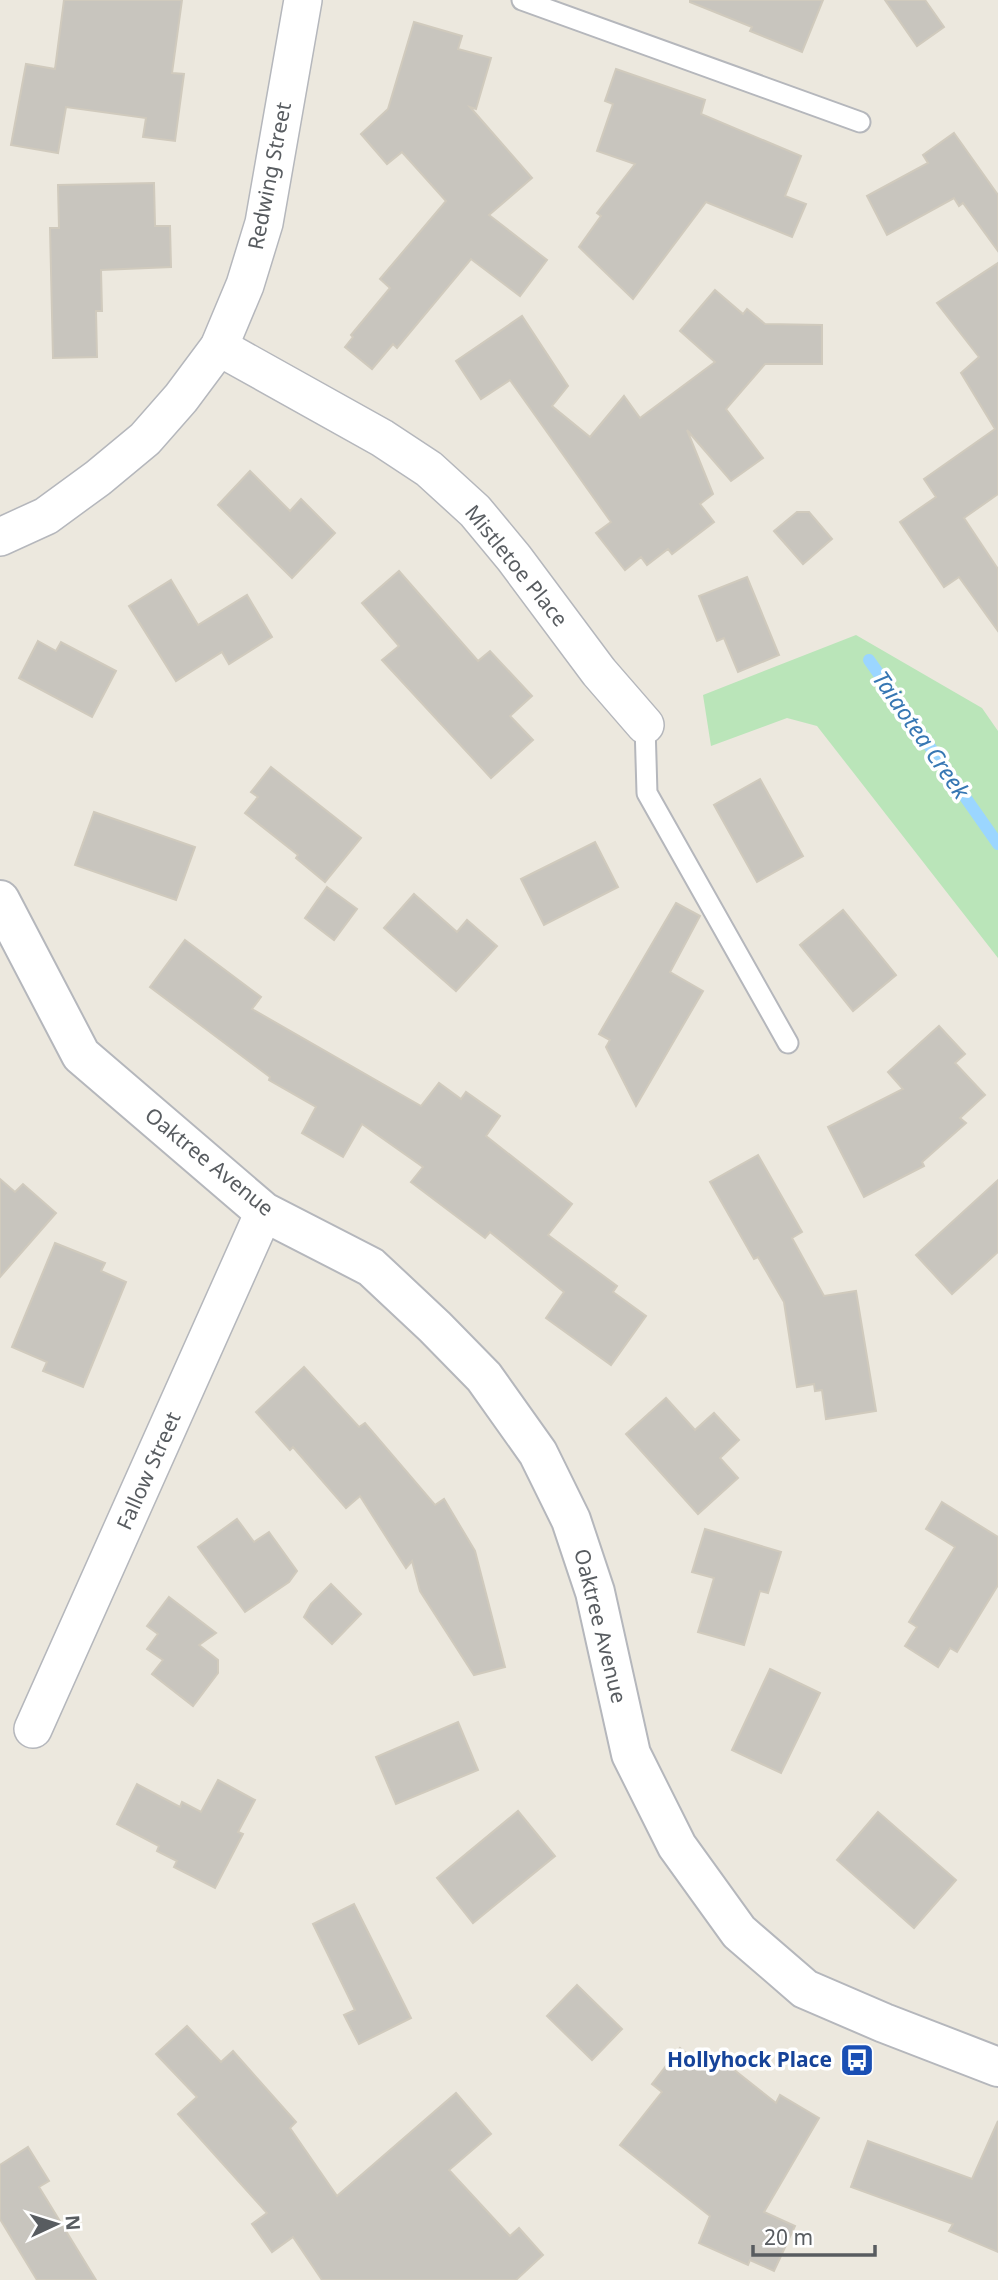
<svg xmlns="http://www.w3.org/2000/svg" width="998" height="2280" font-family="'Noto Sans',sans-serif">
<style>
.green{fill:#bae5b9}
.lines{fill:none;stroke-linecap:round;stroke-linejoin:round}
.stream{stroke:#9bd6ff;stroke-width:12}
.building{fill:#c8c5be;stroke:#d0cabd;stroke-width:2}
.service-casing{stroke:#b5b7bc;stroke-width:23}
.minor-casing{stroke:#b5b7bc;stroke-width:40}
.tertiary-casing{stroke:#b5b7bc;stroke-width:42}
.service{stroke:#fff;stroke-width:19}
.minor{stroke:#fff;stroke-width:37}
.tertiary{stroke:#fff;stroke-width:38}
.labels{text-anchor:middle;stroke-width:7;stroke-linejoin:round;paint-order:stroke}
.street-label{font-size:21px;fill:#585c60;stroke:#fff}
.transit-label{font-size:21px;font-weight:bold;fill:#164399;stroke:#fff;text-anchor:end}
.water-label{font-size:23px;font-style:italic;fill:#3777b3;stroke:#fff}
</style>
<rect width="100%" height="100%" fill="#ece8de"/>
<polygon class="green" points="856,635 982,708 998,731 998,958 817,726 787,718 711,746 703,695"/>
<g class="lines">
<polyline class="stream" points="869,660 998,844"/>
</g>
<g class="building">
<polygon points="64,0 182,0 172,73 184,74 175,141 143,137 146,118 66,107 58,153 11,145 26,64 55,69"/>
<polygon points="690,0 823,0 802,52 750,31 752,27 690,2"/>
<polygon points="885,0 925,0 944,27 917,46"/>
<polygon points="414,22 462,36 458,49 491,58 476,109 470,107 532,178 489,215 547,260 520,296 471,259 397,348 393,344 372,369 345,347 353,337 351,335 390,288 380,279 446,201 402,152 387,164 361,134 388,109"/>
<polygon points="616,69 705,100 701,114 801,156 785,196 806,204 792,237 706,202 633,299 579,247 601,216 597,213 635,164 597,151 613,104 605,101"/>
<polygon points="954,133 998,195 998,251 963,203 959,206 954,198 887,235 867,196 928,163 923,155"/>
<polygon points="154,183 155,226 170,226 171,267 101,270 102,311 96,311 97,357 53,358 50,228 59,228 58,185"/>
<polygon points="998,263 998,494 964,518 998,569 998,631 959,577 944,587 900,522 936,497 924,479 995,429 961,373 979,357 937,303"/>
<polygon points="715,290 743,314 747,309 765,324 822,325 822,364 765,364 726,409 763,458 731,481 687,430 713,494 700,504 714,522 672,554 668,549 647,565 641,557 625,570 596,533 611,522 510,380 481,399 456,361 522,316 568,386 552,406 590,437 624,396 640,418 715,362 680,331"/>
<polygon points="250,471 290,511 301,499 335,533 292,578 218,505"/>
<polygon points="797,512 809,512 832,539 803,564 774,531"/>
<polygon points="399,571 478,661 490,651 532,696 510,716 533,740 491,778 382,660 399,646 362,603"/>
<polygon points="747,577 779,655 738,672 724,638 717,641 699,596"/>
<polygon points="171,580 198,625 247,595 272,637 229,664 222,652 176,681 129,606"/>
<polygon points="38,641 56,651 61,642 116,671 92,717 19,678"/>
<polygon points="271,767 361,838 325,882 296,858 298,855 245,813 258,797 251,792"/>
<polygon points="760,779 803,856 757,882 714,805"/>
<polygon points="94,812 195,847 176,900 75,865"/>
<polygon points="595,842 618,887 544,925 521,879"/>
<polygon points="327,887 357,909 334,940 305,918"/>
<polygon points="414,894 457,932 467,920 497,946 456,991 384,928"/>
<polygon points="676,903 700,916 670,972 703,991 636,1106 606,1047 610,1040 599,1034"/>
<polygon points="843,910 896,975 853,1011 800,945"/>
<polygon points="185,940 261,997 252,1009 421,1106 439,1083 461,1099 466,1092 500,1116 486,1136 572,1204 548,1235 617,1286 613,1292 646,1316 611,1365 546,1318 564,1292 490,1232 485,1238 411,1182 423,1167 362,1124 343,1157 302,1133 316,1107 269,1080 270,1077 150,987"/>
<polygon points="939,1026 965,1054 955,1063 985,1095 960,1118 966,1123 922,1162 924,1166 864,1197 828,1127 903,1089 888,1072"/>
<polygon points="758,1155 802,1232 792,1238 824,1296 856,1291 876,1411 826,1419 822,1390 815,1391 814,1384 797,1387 784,1302 758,1257 754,1259 710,1182"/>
<polygon points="0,1179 15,1192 23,1184 56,1213 0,1277"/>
<polygon points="998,1180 998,1252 952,1294 916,1255"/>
<polygon points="55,1243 105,1263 101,1271 126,1282 83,1387 43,1371 47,1362 12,1347"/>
<polygon points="304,1367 359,1427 365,1423 435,1505 444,1499 475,1551 505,1667 474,1675 420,1591 412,1561 406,1568 360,1496 346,1508 293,1447 290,1450 256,1412"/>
<polygon points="666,1398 695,1430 714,1413 739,1440 720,1458 738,1478 698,1514 626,1434"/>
<polygon points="942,1502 998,1537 998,1585 957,1652 950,1648 938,1667 905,1646 917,1627 909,1622 955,1547 926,1529"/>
<polygon points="237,1519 254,1542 269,1532 297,1571 289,1582 245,1612 198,1547"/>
<polygon points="705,1529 781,1552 768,1593 760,1591 744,1645 698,1632 714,1578 692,1572"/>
<polygon points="331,1584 361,1614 332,1644 304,1617 311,1604"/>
<polygon points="169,1597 216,1633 199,1645 218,1660 218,1673 193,1706 152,1674 163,1660 147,1649 158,1634 147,1626"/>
<polygon points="770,1669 820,1693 781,1773 732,1750"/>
<polygon points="458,1722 478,1770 396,1804 376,1757"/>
<polygon points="218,1780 255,1800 238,1832 243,1834 215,1888 174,1867 177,1861 157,1851 159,1846 117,1824 137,1784 180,1807 182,1802 201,1812"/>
<polygon points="518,1811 555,1856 473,1923 437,1878"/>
<polygon points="878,1812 956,1880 914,1928 837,1860"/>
<polygon points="354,1904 411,2018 359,2044 344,2015 355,2010 313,1924"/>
<polygon points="577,1985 622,2029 592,2060 547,2016"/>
<polygon points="187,2026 221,2062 233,2051 296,2122 290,2128 337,2196 456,2093 491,2134 449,2170 510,2236 519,2228 543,2255 516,2280 322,2280 293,2237 272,2252 252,2224 267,2213 178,2114 197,2097 156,2054"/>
<polygon points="680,2048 709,2071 719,2058 776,2103 780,2095 819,2118 764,2212 795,2226 774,2271 750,2260 748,2265 699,2243 710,2216 620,2145 662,2092 652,2084"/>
<polygon points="998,2121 998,2252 949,2231 953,2224 851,2187 868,2141 972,2179"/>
<polygon points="28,2147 49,2181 39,2187 96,2280 37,2280 0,2219 0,2165"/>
</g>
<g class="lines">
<g class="service-casing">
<g id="service">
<polyline points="522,0 860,122"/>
<polyline points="645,725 647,793 788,1043"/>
</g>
</g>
<g class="minor-casing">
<g id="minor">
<polyline points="219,347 382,438 429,469 475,511 514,558 599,672 645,725"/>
<polyline points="0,537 46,516 98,478 145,439 181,398 219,347 245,285 264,223 303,0"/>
<polyline points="33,1729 264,1212"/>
</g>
</g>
<g class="tertiary-casing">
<polyline id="tertiary" points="0,900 81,1055 264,1212 371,1267 435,1327 484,1377 538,1453 571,1520 595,1592 631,1754 677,1846 739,1932 805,1989 884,2023 998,2067"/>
</g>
<use href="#service" class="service"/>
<use href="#minor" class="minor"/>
<use href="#tertiary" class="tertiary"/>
</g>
<defs>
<g id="bus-square" transform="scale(1.75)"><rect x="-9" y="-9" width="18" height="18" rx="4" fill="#1a4fb4" stroke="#fff"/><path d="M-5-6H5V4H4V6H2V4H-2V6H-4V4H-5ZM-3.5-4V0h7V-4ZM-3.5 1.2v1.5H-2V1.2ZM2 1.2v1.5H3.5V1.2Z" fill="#fff"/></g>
</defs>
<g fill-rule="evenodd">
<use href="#bus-square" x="857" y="2060"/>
</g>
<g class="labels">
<g class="street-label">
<text transform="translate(270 176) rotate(-79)" y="7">Redwing Street</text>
<text transform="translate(516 566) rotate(51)" y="7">Mistletoe Place</text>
<text transform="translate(209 1162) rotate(39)" y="7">Oaktree Avenue</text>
<text transform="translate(149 1471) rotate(-66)" y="7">Fallow Street</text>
<text transform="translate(600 1626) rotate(76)" y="7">Oaktree Avenue</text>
</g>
<g class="transit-label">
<text x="832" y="2067">Hollyhock Place</text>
</g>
<g class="water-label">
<text transform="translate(921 735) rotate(55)" y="8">Taiaotea Creek</text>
</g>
</g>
<g transform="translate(56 2224) rotate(86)" stroke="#ffffff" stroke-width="5" paint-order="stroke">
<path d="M0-5L12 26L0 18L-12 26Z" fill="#585c60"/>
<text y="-10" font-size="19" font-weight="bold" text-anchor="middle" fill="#585c60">N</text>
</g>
<path d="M753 2245v10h122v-10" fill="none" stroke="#585c60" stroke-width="3.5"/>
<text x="764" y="2245" font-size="21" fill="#585c60" stroke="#ffffff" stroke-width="5" paint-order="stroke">20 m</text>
</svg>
